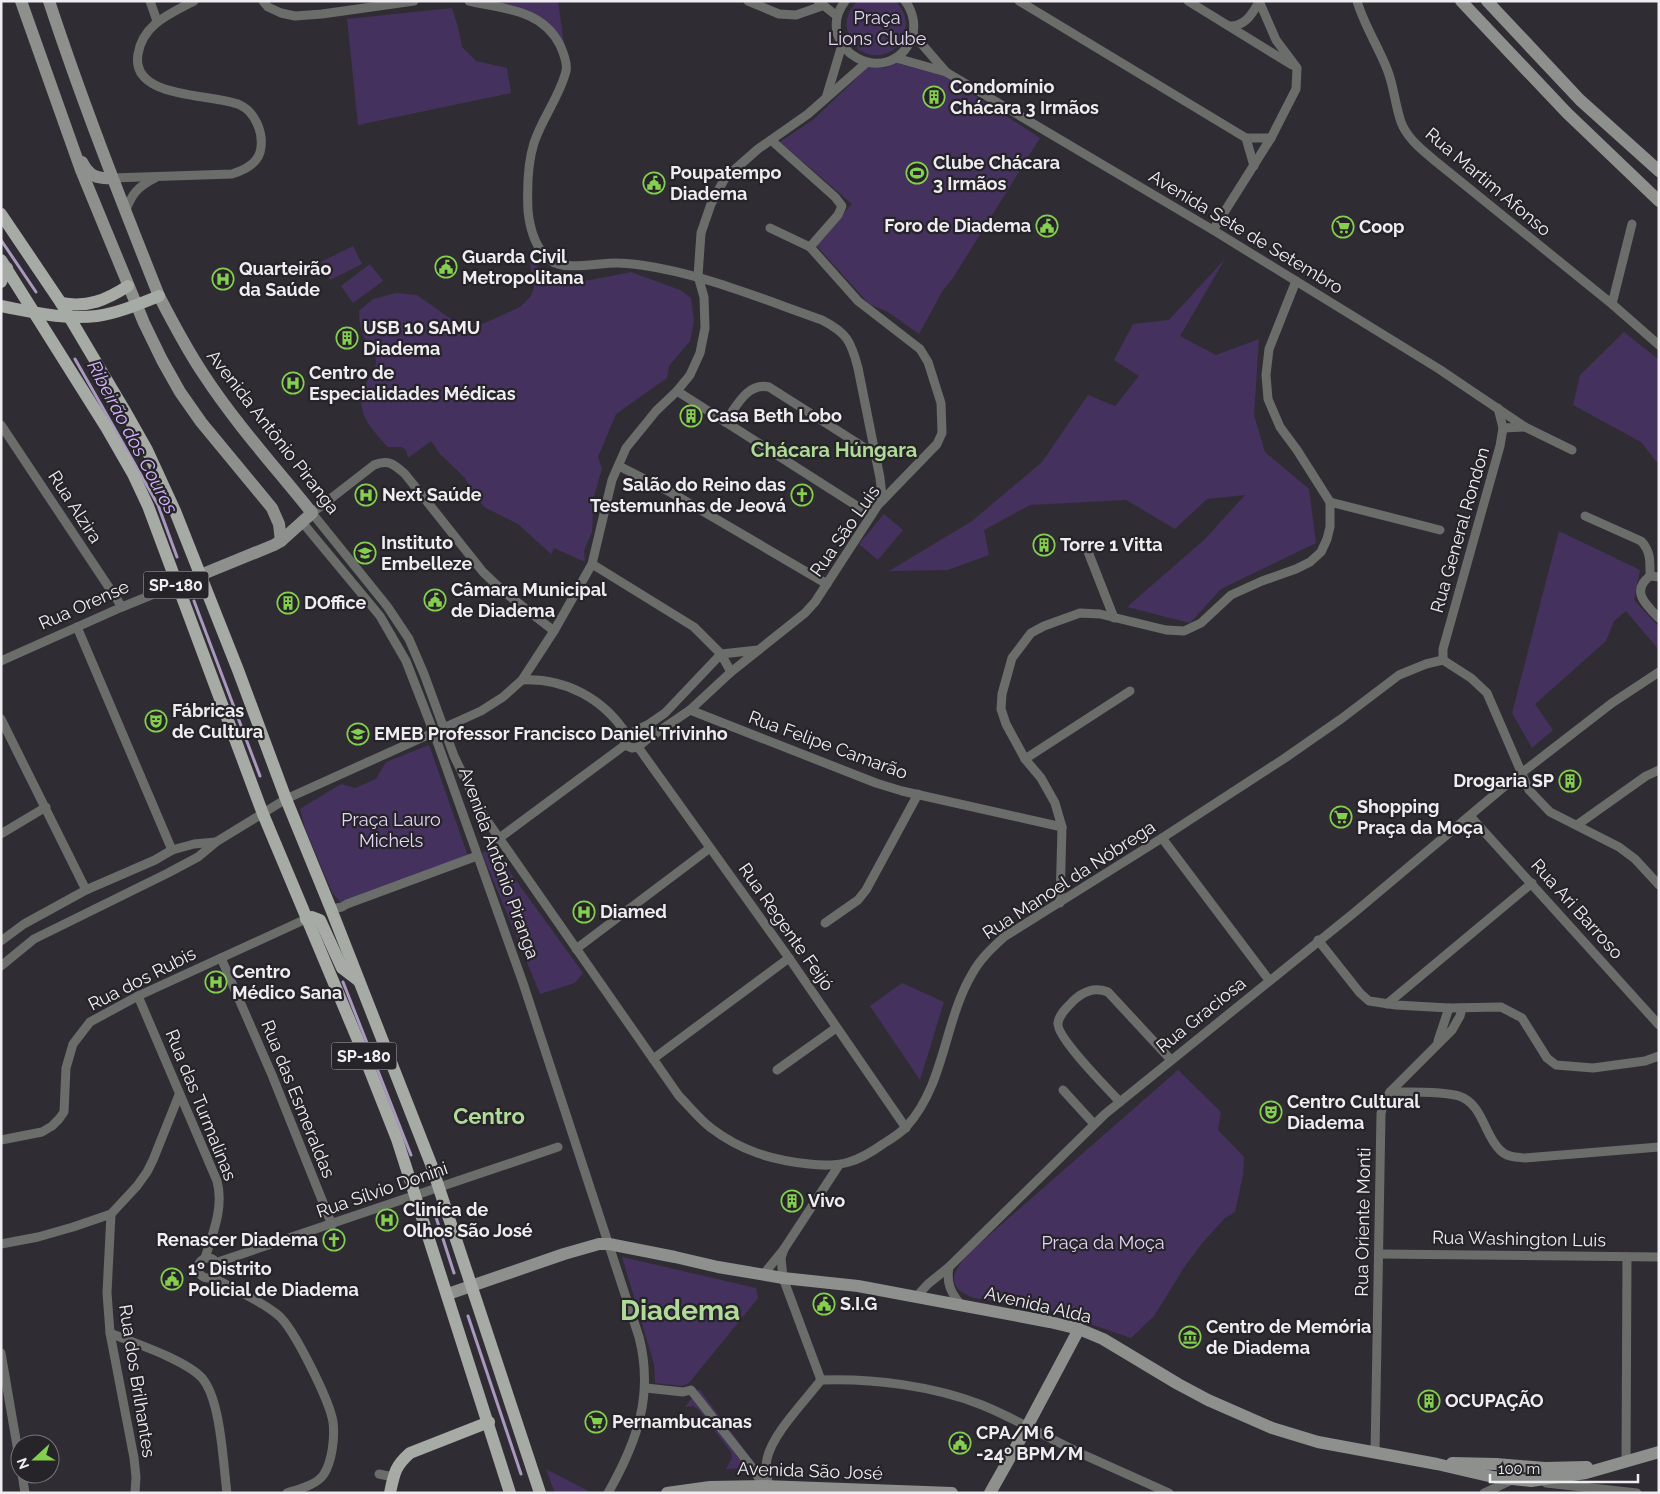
<svg xmlns="http://www.w3.org/2000/svg" width="1660" height="1494" font-family="Raleway,sans-serif">
<style>
.green{fill:#45315d}
.lines{fill:none;stroke-linecap:round;stroke-linejoin:round}
.stream{stroke:#a998bf;stroke-width:3}
.street{stroke:#6b6d6a;stroke-width:9}
.secondary{stroke:#8d908c;stroke-width:12}
.primary{stroke:#a7aba5;stroke-width:12}
.labels{text-anchor:middle;stroke-width:4.5;stroke-linejoin:round;paint-order:stroke}
.shield{fill:#262329;stroke:#b3b0b5;stroke-width:1}
.shield-label{font-size:16px;font-weight:bold;fill:#efedf1}
.park-label{font-size:18px;fill:#e2d5f5;stroke:#262329}
.poi-label{font-size:18px;font-weight:bold;fill:#efedf1;stroke:#262329;text-anchor:start}
.street-label{font-size:18px;fill:#efedf1;stroke:#262329}
.water-label{font-size:19px;font-style:italic;fill:#d3b2ff;stroke:#262329}
.quarter-label{font-size:20px;font-weight:bold;fill:#b0da98;stroke:#262329}
.district-label{font-size:22px;font-weight:bold;fill:#b0da98;stroke:#262329}
.town-label{font-size:28px;font-weight:bold;fill:#b0da98;stroke:#262329}
</style>
<rect width="100%" height="100%" fill="#2f2d33"/>
<g class="green">
<polygon points="476,1 558,1 567,66 545,20"/>
<path d="M858,1H895C924,28 890,72 858,49C852,44 848,36 847,29C845,18 850,8 858,1Z"/>
<polygon points="452,8 458,27 462,47 476,61 507,68 511,93 358,125 347,19"/>
<polygon points="897,63 945,76 1040,138 953,278 943,290 919,334 888,312 869,304 815,244 852,204 780,142 814,119 868,67 884,68"/>
<polygon points="353,246 362,264 330,280 321,262"/>
<path d="M529,258L548,277L566,283L590,280L631,272L680,290L691,298L694,321L690,341L669,366L667,378L616,414L598,457L602,469L594,496L592,532L584,551L585,562L554,548L551,554L518,524L484,507L464,477L440,454L431,441L408,458L406,450L402,447H388C371,429 352,409 366,383C369,377 376,369 376,362C375,351 372,349 366,341C361,333 359,321 359,311L373,299L396,293L417,295L448,317L468,326L485,323L520,307L531,296L534,288Z"/>
<polygon points="1225,259 1180,336 1216,355 1259,339 1254,415 1265,452 1309,489 1316,543 1221,589 1190,623 1127,607 1205,539 1245,495 1207,499 1175,529 1126,500 1030,505 984,530 989,555 948,570 889,571 972,521 1042,462 1088,395 1115,406 1139,376 1114,360 1133,324 1169,320"/>
<polygon points="370,264 383,281 353,303 341,286"/>
<polygon points="1624,332 1659,360 1659,465 1641,442 1573,405 1580,375"/>
<polygon points="884,514 903,530 878,560 859,544"/>
<polygon points="1559,531 1640,570 1634,600 1659,627 1659,650 1626,611 1614,621 1606,641 1535,704 1553,730 1532,748 1512,713"/>
<polygon points="429,745 468,856 342,907 339,900 333,894 322,869 305,828 300,809 341,784 355,788 376,779 386,762"/>
<polygon points="492,847 583,973 575,983 540,994 482,853"/>
<polygon points="902,983 944,1002 920,1080 870,1006"/>
<path d="M1178,1070L1221,1112L1218,1130L1244,1157L1243,1175L1235,1212L1225,1218L1203,1242L1185,1266L1154,1316L1131,1338L1049,1310L974,1298C942,1287 954,1269 971,1251Z"/>
<polygon points="622,1257 756,1288 758,1298 689,1383 682,1386 655,1383 654,1364"/>
<polygon points="699,1389 756,1465 750,1468 726,1469 732,1458 731,1452 698,1409 693,1406 685,1407"/>
<polygon points="546,1469 592,1493 555,1493"/>
</g>
<g class="lines">
<g class="stream">
<polyline points="1,240 36,292"/>
<polyline points="75,359 158,505 177,557"/>
<polyline points="194,601 260,776"/>
<polyline points="343,982 411,1155"/>
<polyline points="434,1211 454,1273"/>
<polyline points="468,1316 521,1474"/>
</g>
<g class="street">
<polyline points="150,1 157,21"/>
<polyline points="263,1 268,7 281,13 295,16 322,14 414,1"/>
<path d="M469,1C504,9 542,9 560,45C563,52 568,63 566,71C560,96 542,118 534,143C527,165 527,189 528,211C530,230 535,249 551,261C565,271 602,262 618,263C626,263 633,264 641,265C704,274 762,299 822,320C847,333 851,341 858,368L880,478L882,496L879,503"/>
<polyline points="748,1 779,14 796,15 822,6"/>
<polyline points="818,1 837,16"/>
<path d="M845,1C810,49 890,93 912,37C916,26 913,11 905,1"/>
<polyline points="1019,1 1246,138 1271,138"/>
<polyline points="1188,1 1292,65"/>
<path d="M1357,1C1364,25 1378,46 1387,69C1394,86 1395,105 1401,122C1407,138 1421,149 1434,160L1612,304L1659,345"/>
<path d="M1229,26C1245,27 1252,14 1259,2"/>
<polyline points="913,34 946,72"/>
<polyline points="896,58 946,72 1213,230 1439,369 1525,427 1572,450"/>
<polyline points="826,98 842,45"/>
<polyline points="1246,138 1254,166"/>
<polyline points="771,140 835,197 842,206 838,215 810,247"/>
<path d="M112,178L232,174C245,170 260,163 261,147C263,132 255,112 240,105C213,93 130,100 138,54C143,24 170,14 194,1"/>
<path d="M125,212C132,194 137,187 155,178"/>
<polyline points="1213,230 1271,138 1296,89 1297,68 1276,40 1259,1"/>
<polyline points="1612,304 1632,224"/>
<polyline points="677,391 871,515"/>
<path d="M725,422C736,407 747,382 769,387L876,455"/>
<polyline points="1,425 122,607"/>
<polyline points="1503,428 1525,427"/>
<polyline points="619,466 670,492 827,584"/>
<polyline points="1330,502 1440,530"/>
<path d="M1585,516L1641,541C1651,551 1650,562 1650,576"/>
<path d="M302,522L380,616L406,661L434,733L523,983L639,1337C654,1395 637,1442 608,1493"/>
<polyline points="1085,544 1114,618"/>
<polyline points="592,564 694,627 721,654 731,672"/>
<path d="M1659,577L1650,576C1630,591 1646,605 1659,618"/>
<polyline points="77,627 172,850"/>
<path d="M554,631L503,591L483,572L405,474C394,464 388,459 374,465L312,513L387,606L409,639L424,674L454,756L481,812L679,1096C690,1107 700,1120 711,1128C741,1151 772,1160 809,1164C840,1168 858,1162 883,1144C891,1139 901,1133 907,1126C945,1084 944,1021 972,974C980,959 992,948 1004,937L1162,838L1285,758L1341,719L1399,675L1426,664L1443,660L1471,678L1487,693L1529,790L1550,812L1619,847L1635,859L1659,885"/>
<polyline points="758,650 721,654 665,713 649,724 627,735 624,738 625,745 632,748 638,747 646,740 690,710 731,672 805,613 815,602 878,505 937,444 942,433 941,403 928,362 920,349 858,301 810,247 770,228"/>
<polyline points="1443,660 1443,649 1500,446 1503,428 1498,408"/>
<polyline points="1,661 122,607 176,585"/>
<path d="M522,680C566,678 604,699 627,735"/>
<polyline points="690,710 876,783 902,791 1062,827"/>
<polyline points="1,719 86,890"/>
<polyline points="638,747 789,958 906,1128"/>
<polyline points="1025,759 1130,691"/>
<polyline points="1470,816 1659,1025"/>
<polyline points="1577,825 1646,776 1659,770"/>
<polyline points="1,834 46,807"/>
<polyline points="1162,838 1269,980"/>
<polyline points="498,839 625,745"/>
<polyline points="1060,903 1062,827 1055,803 1041,778 1025,759 1006,724 1001,709 1002,694 1012,658 1031,633 1044,626 1080,613 1100,614 1166,630 1184,631 1201,623 1231,595 1262,581 1296,569 1310,562 1321,552 1327,539 1330,527 1330,502 1297,450 1280,427 1268,399 1266,375 1269,349 1296,281"/>
<polyline points="331,909 342,907 347,904 477,856"/>
<polyline points="825,923 858,900 866,890 918,794"/>
<polyline points="1318,940 1360,993 1369,1001 1396,1005 1449,1008 1501,1007 1522,1018 1547,1058 1556,1065 1593,1068 1645,1061 1659,1056"/>
<polyline points="1,941 24,924 86,890 155,860 172,850 194,844 216,842 286,799 481,711 503,697 522,680 554,631 592,564 612,480 626,448 656,411 677,391 690,375 700,353 705,328 704,297 698,276 701,233 711,204 725,178 758,149 808,114 866,63"/>
<polyline points="576,949 710,848"/>
<polyline points="221,958 272,1075 332,1225"/>
<polyline points="1,966 34,939 168,873 198,857 216,842"/>
<path d="M138,996L217,1181C224,1207 213,1233 205,1258"/>
<polyline points="1387,1004 1532,883"/>
<polyline points="1438,1041 1449,1008"/>
<polyline points="653,1059 789,958"/>
<polyline points="777,1070 836,1028"/>
<polyline points="1063,1090 1094,1124"/>
<path d="M1390,1092C1407,1092 1444,1091 1459,1096C1483,1104 1484,1135 1500,1150C1506,1157 1516,1157 1525,1158L1659,1147"/>
<path d="M1120,1102C1108,1089 1056,1037 1058,1023C1059,1014 1067,1008 1073,1001C1084,991 1094,987 1108,992L1171,1060"/>
<polyline points="1,1140 42,1132 52,1126 59,1119 64,1112 66,1068 73,1044 90,1022 138,996 306,919"/>
<polyline points="111,1214 107,1293 110,1333 134,1458 136,1477 135,1493"/>
<polyline points="1,1244 38,1237 73,1227 111,1214 137,1186 147,1172 153,1160 179,1095"/>
<polyline points="784,1249 781,1258 783,1278 821,1380"/>
<polyline points="1379,1254 1659,1257"/>
<circle cx="208" cy="1268" r="10"/>
<polyline points="218,1265 221,1261 558,1147"/>
<path d="M949,1267C946,1283 951,1293 961,1305"/>
<polyline points="763,1275 784,1249 839,1165"/>
<path d="M212,1277C231,1288 262,1301 278,1315C294,1328 330,1402 333,1422C335,1438 332,1461 324,1474C317,1485 299,1489 287,1493"/>
<polyline points="916,1297 928,1284 949,1267 1105,1114 1355,912 1506,785 1612,703 1659,672"/>
<path d="M110,1333C134,1343 186,1360 202,1378C221,1400 223,1463 227,1493"/>
<polyline points="1,1353 20,1463"/>
<path d="M821,1380C872,1378 934,1386 982,1405C1016,1419 1048,1438 1082,1454C1111,1467 1140,1480 1169,1493"/>
<polyline points="646,1388 683,1392 691,1390 751,1466 764,1486"/>
<polyline points="1375,1453 1381,1114 1383,1104 1390,1092 1452,1030 1460,1016 1462,1008"/>
<polyline points="1626,1462 1627,1257"/>
<polyline points="22,1474 25,1493"/>
<polyline points="379,1474 393,1477"/>
<polyline points="1546,1483 1637,1493"/>
<path d="M769,1486C767,1478 765,1468 767,1459C772,1434 805,1401 821,1380"/>
<polyline points="1484,1493 1512,1480"/>
</g>
<g class="secondary">
<polyline points="21,1 81,170 144,323 162,360 180,392 201,422 272,508 279,524 281,541"/>
<path d="M49,1C82,101 120,198 159,296C173,323 187,350 204,375C236,424 276,468 312,513L281,541L274,545L176,585"/>
<polyline points="1461,1 1567,113 1659,201"/>
<polyline points="1487,1 1580,100 1659,171"/>
<path d="M82,162C89,176 97,179 112,178"/>
<polyline points="448,1294 564,1254 599,1244 609,1244 675,1257 718,1267 783,1278 858,1286 1050,1322 1079,1329 1103,1339 1178,1384 1208,1400 1272,1428 1318,1442 1437,1464 1493,1477 1531,1481 1586,1473 1659,1452"/>
<polyline points="1452,1463 1496,1464 1545,1468 1587,1467"/>
<polyline points="667,1493 710,1487 764,1486 952,1493"/>
<polyline points="990,1493 1021,1438 1079,1329"/>
</g>
<g class="primary">
<polyline points="1,214 61,303 125,411 147,450 175,511 238,670 286,799 331,909 431,1164 540,1493"/>
<polyline points="1,260 106,427 133,474 148,506 263,814 357,1038 397,1139 510,1493"/>
<polyline points="1,282 7,268"/>
<path d="M61,303C88,308 106,300 128,286"/>
<path d="M1,306C33,312 64,320 97,316C118,313 139,304 159,296"/>
<polyline points="306,919 312,917 320,920 342,968 359,981"/>
<path d="M390,1493C394,1474 395,1466 410,1453L489,1422"/>
</g>
</g>
<defs>
<g id="building-ring" transform="scale(1.125)"><circle r="9.5" fill="#262329" stroke="#84d04e" stroke-width="1.5"/><path d="M-4-6H4V6H1V3H-1V6H-4ZM-2.5-4.3h1.7v1.8h-1.7ZM.8-4.3h1.7v1.8H.8ZM-2.5-1h1.7V.8h-1.7ZM.8-1h1.7V.8H.8Z" fill="#84d04e"/></g>
<g id="stadium-ring" transform="scale(1.125)"><circle r="9.5" fill="#262329" stroke="#84d04e" stroke-width="1.5"/><path d="M0-5a6.5 5 0 1 0 0 10a6.5 5 0 1 0 0-10ZM-3.5-1.8h7v3.6h-7Z" fill="#84d04e"/></g>
<g id="civic-ring" transform="scale(1.125)"><circle r="9.5" fill="#262329" stroke="#84d04e" stroke-width="1.5"/><path d="M-.6-6.5H3V-4.5H.6V-3L4-1V1h2V6H-6V1h2V-1L-.6-3ZM-1.2 2.5V6h2.4V2.5Z" fill="#84d04e"/></g>
<g id="supermarket-ring" transform="scale(1.125)"><circle r="9.5" fill="#262329" stroke="#84d04e" stroke-width="1.5"/><path d="M-6-5.5h2.5l.6 2H6L4.5 2H-2.5L-4.4-4H-6ZM-1.5 3.2a1.3 1.3 0 1 0 .1 0ZM3 3.2a1.3 1.3 0 1 0 .1 0Z" fill="#84d04e"/></g>
<g id="hospital-ring" transform="scale(1.125)"><circle r="9.5" fill="#262329" stroke="#84d04e" stroke-width="1.5"/><path d="M-5-5h3v3.5h4V-5h3V5h-3V1.5h-4V5h-3Z" fill="#84d04e"/></g>
<g id="church-ring" transform="scale(1.125)"><circle r="9.5" fill="#262329" stroke="#84d04e" stroke-width="1.5"/><path d="M-1.2-6h2.4v3.5h3.3v2.4h-3.3V6h-2.4V-.1h-3.3v-2.4h3.3Z" fill="#84d04e"/></g>
<g id="school-ring" transform="scale(1.125)"><circle r="9.5" fill="#262329" stroke="#84d04e" stroke-width="1.5"/><path d="M0-5L7-2L0 1L-7-2ZM-4 1L0 2.5L4 1V4Q0 6-4 4Z" fill="#84d04e"/></g>
<g id="theatre-ring" transform="scale(1.125)"><circle r="9.5" fill="#262329" stroke="#84d04e" stroke-width="1.5"/><path d="M-5-5.5Q0-4 5-5.5V0Q5 5 0 6Q-5 5-5 0ZM-3.3-2.5H-1v1.5H-3.3ZM1-2.5H3.3v1.5H1ZM-2.8 1Q0 5.5 2.8 1Z" fill="#84d04e"/></g>
<g id="museum-ring" transform="scale(1.125)"><circle r="9.5" fill="#262329" stroke="#84d04e" stroke-width="1.5"/><path d="M0-6L6-3V-2H-6V-3ZM-5-1h2V3h-2ZM-1-1h2V3h-2ZM3-1h2V3H3ZM-6 4H6V6H-6Z" fill="#84d04e"/></g>
</defs>
<g fill-rule="evenodd">
<use href="#building-ring" x="934" y="97"/>
<use href="#stadium-ring" x="917" y="173"/>
<use href="#civic-ring" x="654" y="183"/>
<use href="#civic-ring" x="1047" y="226"/>
<use href="#supermarket-ring" x="1343" y="227"/>
<use href="#civic-ring" x="446" y="267"/>
<use href="#hospital-ring" x="223" y="279"/>
<use href="#building-ring" x="347" y="338"/>
<use href="#hospital-ring" x="293" y="383"/>
<use href="#building-ring" x="691" y="416"/>
<use href="#hospital-ring" x="366" y="495"/>
<use href="#church-ring" x="802" y="495"/>
<use href="#building-ring" x="1044" y="545"/>
<use href="#school-ring" x="365" y="553"/>
<use href="#civic-ring" x="435" y="600"/>
<use href="#building-ring" x="288" y="603"/>
<use href="#theatre-ring" x="156" y="721"/>
<use href="#school-ring" x="358" y="734"/>
<use href="#building-ring" x="1570" y="781"/>
<use href="#supermarket-ring" x="1341" y="817"/>
<use href="#hospital-ring" x="584" y="912"/>
<use href="#hospital-ring" x="216" y="982"/>
<use href="#theatre-ring" x="1271" y="1112"/>
<use href="#building-ring" x="792" y="1201"/>
<use href="#hospital-ring" x="387" y="1220"/>
<use href="#church-ring" x="334" y="1240"/>
<use href="#civic-ring" x="172" y="1279"/>
<use href="#civic-ring" x="824" y="1304"/>
<use href="#museum-ring" x="1190" y="1337"/>
<use href="#building-ring" x="1429" y="1401"/>
<use href="#supermarket-ring" x="596" y="1422"/>
<use href="#civic-ring" x="960" y="1443"/>
</g>
<g class="labels">
<g class="shield">
<rect x="143.5" y="571.5" width="65" height="27" rx="4"/>
<rect x="331.5" y="1042.5" width="65" height="27" rx="4"/>
</g>
<g class="shield-label">
<text x="176" y="591">SP-180</text>
<text x="364" y="1062">SP-180</text>
</g>
<g class="park-label">
<text x="877" y="24">Praça<tspan x="877" dy="21">Lions Clube</tspan></text>
<text x="391" y="826">Praça Lauro<tspan x="391" dy="21">Michels</tspan></text>
<text x="1103" y="1249">Praça da Moça</text>
</g>
<g class="poi-label">
<text x="950" y="93">Condomínio<tspan x="950" dy="21">Chácara 3 Irmãos</tspan></text>
<text x="933" y="169">Clube Chácara<tspan x="933" dy="21">3 Irmãos</tspan></text>
<text x="670" y="179">Poupatempo<tspan x="670" dy="21">Diadema</tspan></text>
<text x="1031" y="232" text-anchor="end">Foro de Diadema</text>
<text x="1359" y="233">Coop</text>
<text x="462" y="263">Guarda Civil<tspan x="462" dy="21">Metropolitana</tspan></text>
<text x="239" y="275">Quarteirão<tspan x="239" dy="21">da Saúde</tspan></text>
<text x="363" y="334">USB 10 SAMU<tspan x="363" dy="21">Diadema</tspan></text>
<text x="309" y="379">Centro de<tspan x="309" dy="21">Especialidades Médicas</tspan></text>
<text x="707" y="422">Casa Beth Lobo</text>
<text x="786" y="491" text-anchor="end">Salão do Reino das<tspan x="786" dy="21">Testemunhas de Jeová</tspan></text>
<text x="382" y="501">Next Saúde</text>
<text x="381" y="549">Instituto<tspan x="381" dy="21">Embelleze</tspan></text>
<text x="1060" y="551">Torre 1 Vitta</text>
<text x="451" y="596">Câmara Municipal<tspan x="451" dy="21">de Diadema</tspan></text>
<text x="304" y="609">DOffice</text>
<text x="172" y="717">Fábricas<tspan x="172" dy="21">de Cultura</tspan></text>
<text x="374" y="740">EMEB Professor Francisco Daniel Trivinho</text>
<text x="1554" y="787" text-anchor="end">Drogaria SP</text>
<text x="1357" y="813">Shopping<tspan x="1357" dy="21">Praça da Moça</tspan></text>
<text x="600" y="918">Diamed</text>
<text x="232" y="978">Centro<tspan x="232" dy="21">Médico Sana</tspan></text>
<text x="1287" y="1108">Centro Cultural<tspan x="1287" dy="21">Diadema</tspan></text>
<text x="808" y="1207">Vivo</text>
<text x="403" y="1216">Cliníca de<tspan x="403" dy="21">Olhos São José</tspan></text>
<text x="318" y="1246" text-anchor="end">Renascer Diadema</text>
<text x="188" y="1275">1º Distrito<tspan x="188" dy="21">Policial de Diadema</tspan></text>
<text x="840" y="1310">S.I.G</text>
<text x="1206" y="1333">Centro de Memória<tspan x="1206" dy="21">de Diadema</tspan></text>
<text x="1445" y="1407">OCUPAÇÃO</text>
<text x="612" y="1428">Pernambucanas</text>
<text x="976" y="1439">CPA/M 6<tspan x="976" dy="21">-24º BPM/M</tspan></text>
</g>
<g class="street-label">
<text transform="translate(1488 182) rotate(40)" y="6">Rua Martim Afonso</text>
<text transform="translate(1246 232) rotate(31)" y="6">Avenida Sete de Setembro</text>
<text transform="translate(273 432) rotate(52)" y="6">Avenida Antônio Piranga</text>
<text transform="translate(75 507) rotate(57)" y="6">Rua Alzira</text>
<text transform="translate(1460 530) rotate(-74)" y="6">Rua General Rondon</text>
<text transform="translate(845 531) rotate(-55)" y="6">Rua São Luis</text>
<text transform="translate(84 605) rotate(-24)" y="6">Rua Orense</text>
<text transform="translate(828 745) rotate(20)" y="6">Rua Felipe Camarão</text>
<text transform="translate(499 863) rotate(70)" y="6">Avenida Antônio Piranga</text>
<text transform="translate(1069 880) rotate(-33)" y="6">Rua Manoel da Nóbrega</text>
<text transform="translate(1577 909) rotate(48)" y="6">Rua Ari Barroso</text>
<text transform="translate(786 927) rotate(55)" y="6">Rua Regente Feijó</text>
<text transform="translate(142 979) rotate(-27)" y="6">Rua dos Rubis</text>
<text transform="translate(1201 1015) rotate(-39)" y="6">Rua Graciosa</text>
<text transform="translate(298 1099) rotate(68)" y="6">Rua das Esmeraldas</text>
<text transform="translate(201 1105) rotate(68)" y="6">Rua das Turmalinas</text>
<text transform="translate(382 1190) rotate(-19)" y="6">Rua Sílvio Donini</text>
<text transform="translate(1363 1222) rotate(-89)" y="6">Rua Oriente Monti</text>
<text transform="translate(1519 1239) rotate(1)" y="6">Rua Washington Luis</text>
<text transform="translate(1038 1305) rotate(13)" y="6">Avenida Alda</text>
<text transform="translate(137 1381) rotate(81)" y="6">Rua dos Brilhantes</text>
<text transform="translate(810 1471) rotate(2)" y="6">Avenida São José</text>
</g>
<g class="water-label">
<text transform="translate(133 437) rotate(62)" y="7">Ribeirão dos Couros</text>
</g>
<g class="quarter-label">
<text x="834" y="457">Chácara Húngara</text>
</g>
<g class="district-label">
<text x="489" y="1124">Centro</text>
</g>
<g class="town-label">
<text x="680" y="1320">Diadema</text>
</g>
</g>
<rect width="1660" height="1494" fill="none" stroke="#efedf1" stroke-width="5"/>
<g transform="translate(35 1459) rotate(249)"><circle r="24" fill="#262329" stroke="#767479"/>
<path d="M0-4L9 19L0 12L-9 19Z" fill="#84d04e"/>
<text y="-8" font-size="14" font-weight="bold" text-anchor="middle" fill="#efedf1">N</text>
</g>
<path d="M1490 1474v8h148v-8" fill="none" stroke="#efedf1" stroke-width="2.5"/>
<text x="1498" y="1474" font-size="15" fill="#efedf1" stroke="#262329" stroke-width="4" paint-order="stroke">100 m</text>
</svg>
